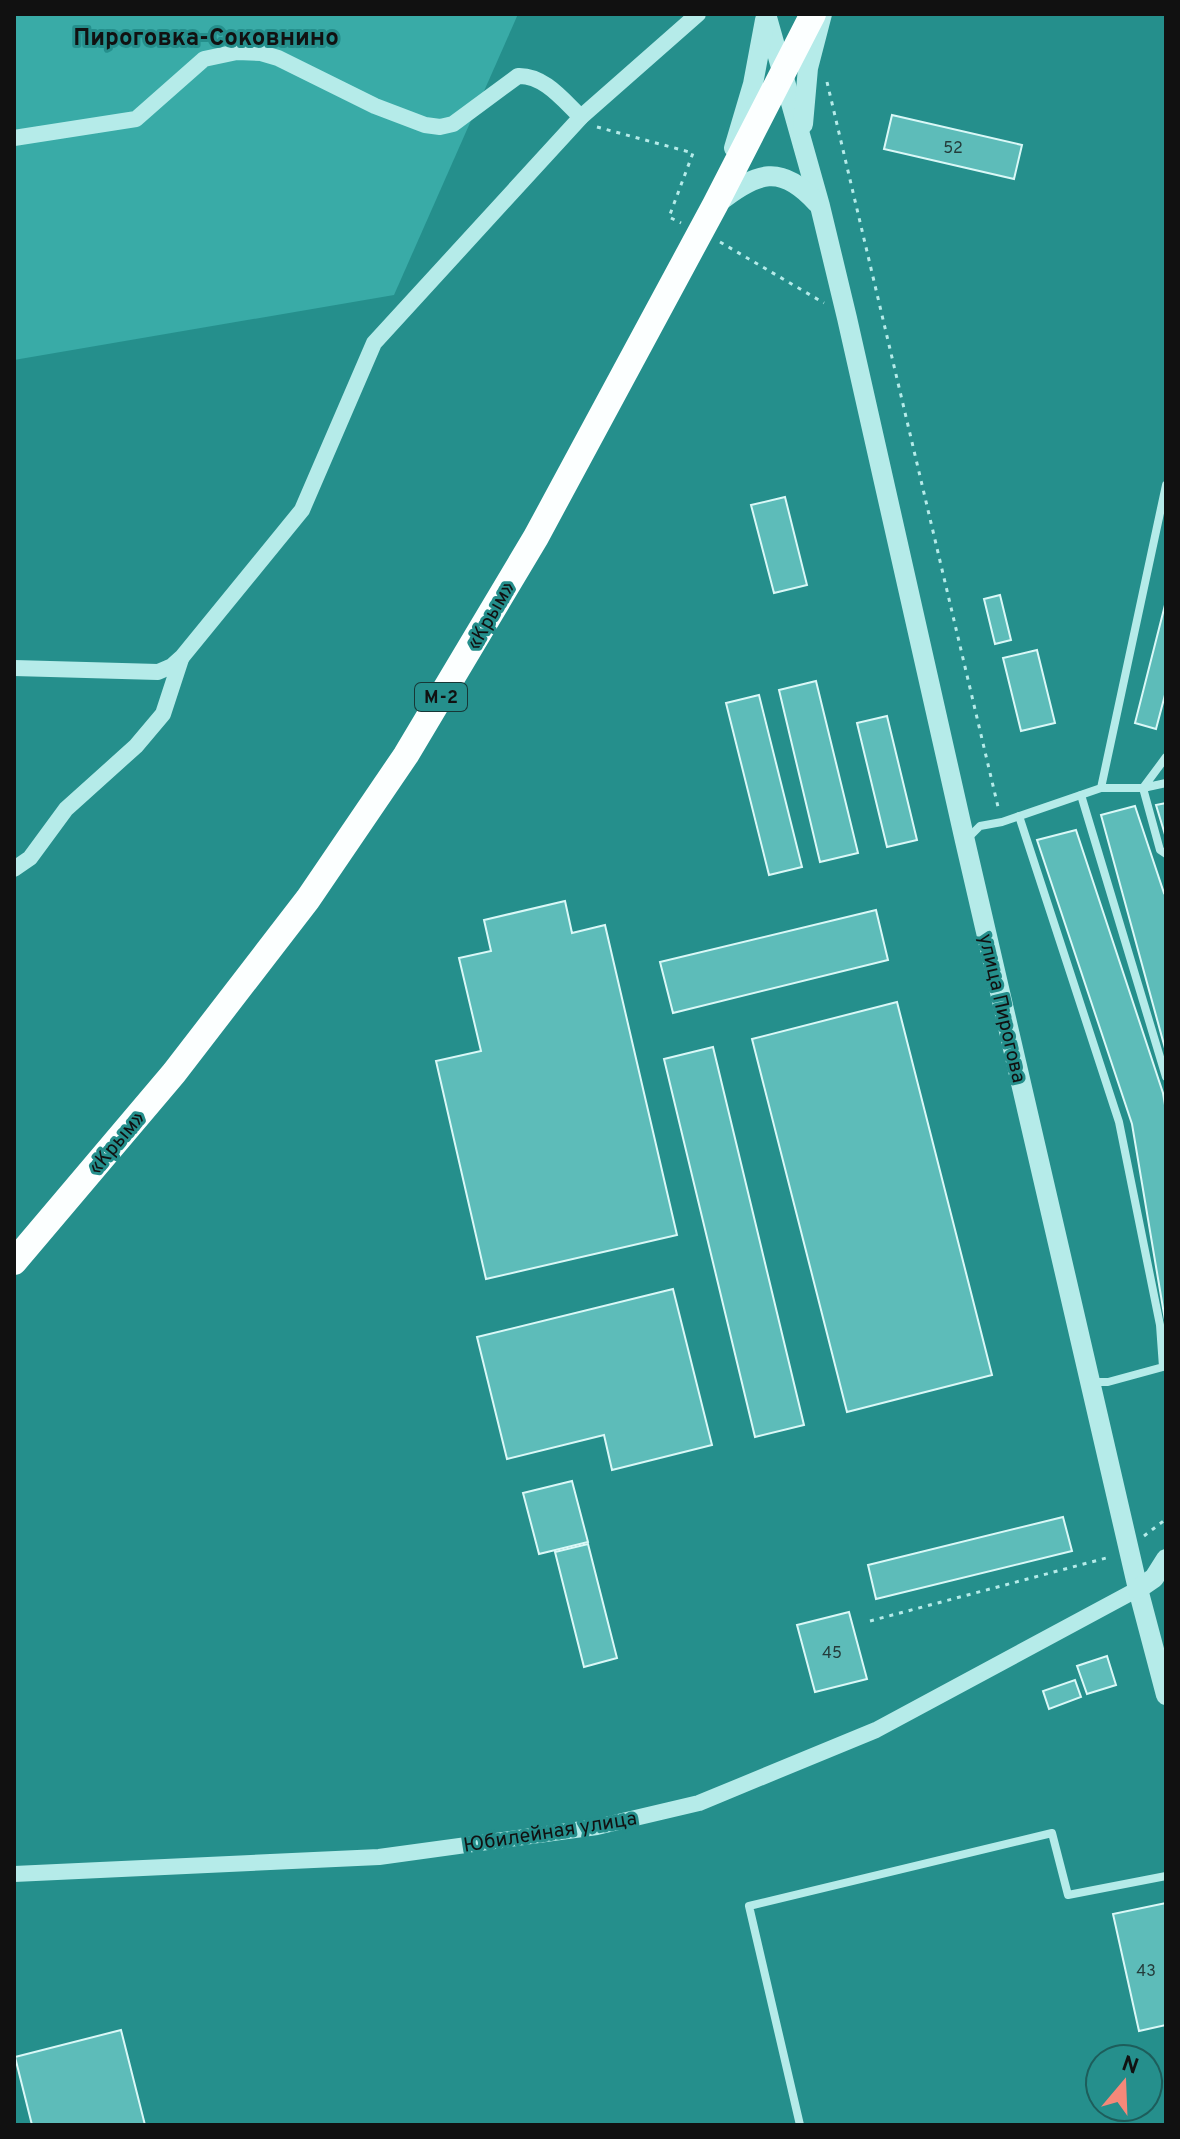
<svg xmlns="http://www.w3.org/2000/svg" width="1180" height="2139" font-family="Overpass,sans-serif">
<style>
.green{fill:#39aba7}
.building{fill:#5dbcb9;stroke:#daf8f7;stroke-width:2}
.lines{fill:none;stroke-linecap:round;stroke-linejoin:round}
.path{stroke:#b5ebe9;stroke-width:3;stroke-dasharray:4 6;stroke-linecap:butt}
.service{stroke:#b5ebe9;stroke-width:8}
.minor{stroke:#b5ebe9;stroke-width:16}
.tertiary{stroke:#b5ebe9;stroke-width:20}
.trunk{stroke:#fcffff;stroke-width:26}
.labels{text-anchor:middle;stroke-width:6;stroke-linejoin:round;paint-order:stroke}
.number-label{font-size:16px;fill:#243c3b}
.shield{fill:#258f8c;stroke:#173736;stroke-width:2}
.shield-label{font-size:18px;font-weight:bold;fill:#111}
.street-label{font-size:20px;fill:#111;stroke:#258f8c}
.quarter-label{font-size:24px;font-weight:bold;fill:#111;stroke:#258f8c}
</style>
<rect width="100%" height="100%" fill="#258f8c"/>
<polygon class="green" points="14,14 518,14 394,295 14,360"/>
<g class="building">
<polygon points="892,115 1022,145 1014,179 884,149"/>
<polygon points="785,497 807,585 774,593 751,505"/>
<polygon points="1000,595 1011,640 995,644 984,599"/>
<polygon points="1166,601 1166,691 1156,729 1135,723"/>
<polygon points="1037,650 1055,723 1021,731 1003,658"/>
<polygon points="816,681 858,853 820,862 779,690"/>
<polygon points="759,695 802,867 769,875 726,703"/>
<polygon points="887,716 917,840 887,847 857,723"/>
<polygon points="1166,803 1166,838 1156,805"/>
<polygon points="1135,806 1164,893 1166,892 1166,1052 1101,815"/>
<polygon points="1076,830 1163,1093 1166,1111 1166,1326 1132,1124 1037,840"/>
<polygon points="565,901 572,933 605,925 677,1235 486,1279 436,1061 481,1051 459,958 491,951 484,920"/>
<polygon points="876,910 888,960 673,1013 660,962"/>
<polygon points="897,1002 992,1375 847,1412 752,1039"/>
<polygon points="713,1047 804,1425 755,1437 664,1059"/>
<polygon points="673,1289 712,1445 612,1470 604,1435 507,1459 477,1337"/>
<polygon points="572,1481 588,1542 539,1554 523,1493"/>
<polygon points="1063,1517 1072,1551 876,1599 868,1565"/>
<polygon points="588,1544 617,1658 584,1667 555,1552"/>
<polygon points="849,1612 867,1679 815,1692 797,1625"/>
<polygon points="1107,1656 1116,1685 1087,1694 1077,1666"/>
<polygon points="1075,1680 1081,1697 1049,1709 1043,1691"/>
<polygon points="1166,1903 1166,2025 1139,2031 1113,1914"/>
<polygon points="121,2030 145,2125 32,2125 15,2057"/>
</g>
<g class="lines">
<g class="path">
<polyline points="827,82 999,811"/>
<polyline points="597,127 693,153 669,217 681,223"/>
<polyline points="720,242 824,303"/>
<polyline points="1144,1536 1166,1519"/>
<polyline points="870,1621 1110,1557"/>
</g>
<g class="service">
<polyline points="1166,757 1143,788 1166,783"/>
<polyline points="1101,788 1143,788 1160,850 1166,854"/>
<polyline points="1081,795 1166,1077"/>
<polyline points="1019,816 1119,1122 1160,1325 1163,1367 1108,1382 1091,1382"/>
<polyline points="968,838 980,826 1002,822 1101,788 1166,485"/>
<polyline points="800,2125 749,1906 1052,1833 1068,1895 1166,1876"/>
</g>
<g class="minor">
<path d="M14,138L136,119L204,59L237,52L261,53L278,58L375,106L425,125L440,127L453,124L518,76C544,75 563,100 581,117"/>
<polyline points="14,668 158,672 172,666 182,657 302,510 374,343 581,117 698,14"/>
<polyline points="14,869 30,858 66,809 136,746 163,714 181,659"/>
<polyline points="14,1874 379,1857 597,1827 699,1803 876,1730 1138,1589"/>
</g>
<g class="tertiary">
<polyline points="766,14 820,206 847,318 965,841 1138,1589 1166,1695"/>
<polyline points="803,124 808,68 822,14"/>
<polyline points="734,148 753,84 765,20"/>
<path d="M719,202C757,172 781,163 817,203"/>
<polyline points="1138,1589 1154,1578 1166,1559"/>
</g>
<polyline class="trunk" points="14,1262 174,1073 308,899 406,755 536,537 715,205 813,14"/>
</g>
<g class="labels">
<g class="number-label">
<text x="953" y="153">52</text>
<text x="832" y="1658">45</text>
<text x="1146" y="1976">43</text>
</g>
<rect class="shield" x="415" y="683" width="52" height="28" rx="6"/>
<g class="shield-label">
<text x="441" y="703">М-2</text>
</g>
<g class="street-label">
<text transform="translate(490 615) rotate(-60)" y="7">«Крым»</text>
<text transform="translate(1003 1008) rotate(77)" y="7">улица Пирогова</text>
<text transform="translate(116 1142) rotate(-50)" y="7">«Крым»</text>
<text transform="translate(550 1831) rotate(-9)" y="7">Юбилейная улица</text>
</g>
<g class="quarter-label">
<text x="206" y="45">Пироговка-Соковнино</text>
</g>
</g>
<rect width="1180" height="2139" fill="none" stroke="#111111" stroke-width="32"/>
<g transform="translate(1124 2083) rotate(19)"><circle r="38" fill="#258f8c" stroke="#1d5d5b" stroke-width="2"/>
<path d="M0-6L14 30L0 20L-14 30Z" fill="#f58879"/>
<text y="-12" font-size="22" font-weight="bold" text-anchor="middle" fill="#111111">N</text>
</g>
</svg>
